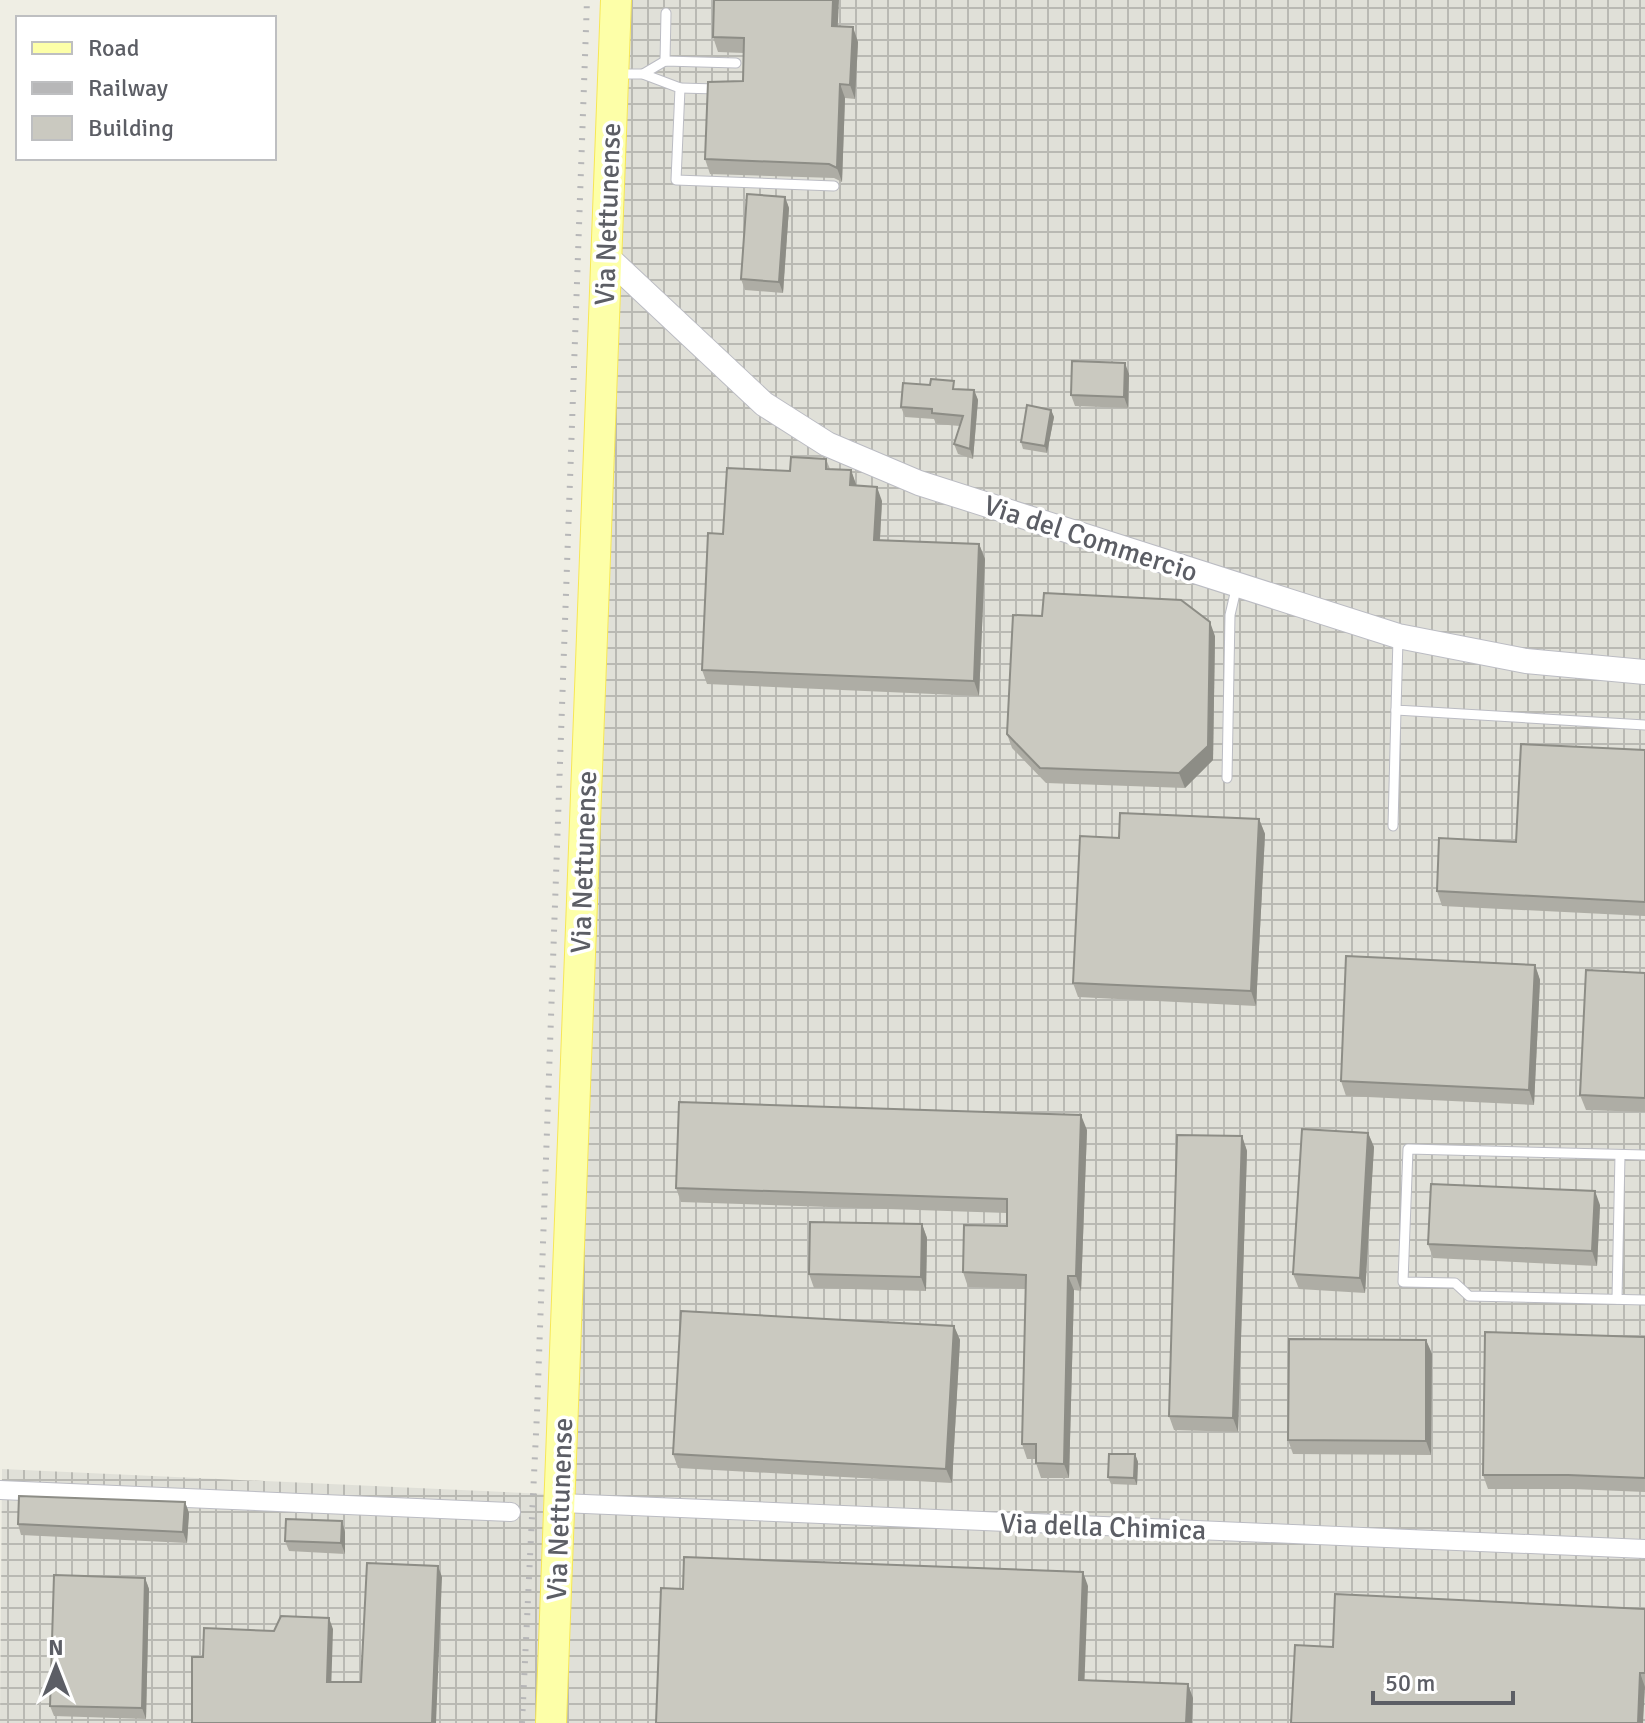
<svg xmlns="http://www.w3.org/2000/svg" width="1645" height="1723" font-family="Signika,sans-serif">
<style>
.industrial{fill:url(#industrial-grid)}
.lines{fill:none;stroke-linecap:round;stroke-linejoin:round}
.service-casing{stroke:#bbbcc3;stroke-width:11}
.minor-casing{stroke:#bbbcc3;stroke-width:20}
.tertiary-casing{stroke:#bbbcc3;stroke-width:26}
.primary-casing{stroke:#f7e755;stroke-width:32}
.service{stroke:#fff;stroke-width:9}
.minor{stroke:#fff;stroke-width:18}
.tertiary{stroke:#fff;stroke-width:24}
.primary{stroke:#fdffa8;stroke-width:30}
.rail{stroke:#b7b7b8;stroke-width:6;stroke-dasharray:2 10;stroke-linecap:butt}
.wall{fill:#aeada5}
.shaded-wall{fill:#8d8d86}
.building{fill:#cac9c0;stroke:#8d8d86;stroke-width:2}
.labels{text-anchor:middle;stroke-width:7;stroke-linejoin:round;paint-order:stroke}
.street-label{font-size:28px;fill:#5c5e65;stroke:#fff}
</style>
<defs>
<pattern id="industrial-grid" width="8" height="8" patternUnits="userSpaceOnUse" patternTransform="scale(2)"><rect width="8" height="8" fill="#e0e0d8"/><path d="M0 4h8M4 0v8" fill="none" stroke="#b9b9b3"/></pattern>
</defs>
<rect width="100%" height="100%" fill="#efeee4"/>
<polygon class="industrial" points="604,0 1645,0 1645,1723 0,1723 2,1469 546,1494"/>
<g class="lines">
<g class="service-casing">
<g id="service">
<polyline points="665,61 666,13"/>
<polyline points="616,74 643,74 680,88 676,180 834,186"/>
<polyline points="643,74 665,61 736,63"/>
<polyline points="680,88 717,89"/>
<polyline points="1398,639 1396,710 1645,725"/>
<polyline points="1227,778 1230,615 1237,585"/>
<polyline points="1393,826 1396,710"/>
<polyline points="1645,1155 1408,1149 1403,1282 1455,1283 1469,1296 1645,1300"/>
<polyline points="1617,1299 1620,1155"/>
</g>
</g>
<g class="minor-casing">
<g id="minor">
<polyline points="0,1490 511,1512"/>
<polyline points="561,1503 1645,1549"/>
</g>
</g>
<g class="tertiary-casing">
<polyline id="tertiary" points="605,255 764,404 827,444 919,483 1398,636 1526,661 1645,672"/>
</g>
<g class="primary-casing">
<polyline id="primary" points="551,1723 616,0"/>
</g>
<use href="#service" class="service"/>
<use href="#minor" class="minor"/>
<use href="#tertiary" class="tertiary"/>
<use href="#primary" class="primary"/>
<polyline class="rail" points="522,1723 537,1413 587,0"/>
</g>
<g class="wall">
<polygon points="838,27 858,42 855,99 845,98 842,182 834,178 710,174 705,159 743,81 744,53 718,52 713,37"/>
<polygon points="785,197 789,208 783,293 745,290 741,279"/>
<polygon points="1129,374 1128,408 1075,406 1071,395"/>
<polygon points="957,389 974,390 978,400 973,459 958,454 954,444 960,426 936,424 934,419 905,417 901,407"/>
<polygon points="1051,410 1054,417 1047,453 1023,449 1021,442"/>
<polygon points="826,459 830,469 851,470 856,486 882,501 880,540 979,544 985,559 979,696 707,684 702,670 723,534 790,471"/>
<polygon points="1215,636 1213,760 1185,788 1046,783 1012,748 1007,734"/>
<polygon points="1645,750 1645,916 1442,906 1437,891 1516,842"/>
<polygon points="1259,819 1265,834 1256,1006 1078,997 1073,983 1119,838"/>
<polygon points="1535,965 1540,980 1534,1105 1346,1096 1341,1081"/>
<polygon points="1645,973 1645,1112 1586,1110 1580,1095"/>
<polygon points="1087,1130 1081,1291 1074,1290 1069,1478 1041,1478 1036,1463 1036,1459 1027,1459 1022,1444 1026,1289 968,1287 963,1272 1007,1226 1007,1213 681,1202 676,1188"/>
<polygon points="1368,1133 1374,1147 1365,1293 1299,1289 1293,1274"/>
<polygon points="1242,1136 1247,1151 1238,1432 1174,1430 1169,1416"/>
<polygon points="1600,1205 1597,1266 1433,1258 1428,1244"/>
<polygon points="922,1224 927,1238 926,1291 814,1288 809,1274"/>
<polygon points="954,1326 960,1340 952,1483 678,1468 673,1454"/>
<polygon points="1645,1337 1645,1492 1573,1489 1488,1489 1483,1475"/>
<polygon points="1426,1340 1432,1354 1431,1455 1293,1454 1288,1440"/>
<polygon points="1135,1454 1138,1462 1137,1485 1111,1484 1108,1477"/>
<polygon points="185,1502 189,1513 187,1543 21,1535 18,1524"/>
<polygon points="342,1521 345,1532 345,1554 289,1551 285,1541"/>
<polygon points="145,1578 149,1589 146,1719 54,1716 50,1706"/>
<polygon points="1645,1609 1645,1690 1333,1647"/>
</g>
<g class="shaded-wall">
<polygon points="833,0 839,0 837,41 832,26"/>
<polygon points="853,27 858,42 855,99 850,85"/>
<polygon points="840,84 845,98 842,182 837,168"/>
<polygon points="785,197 789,208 783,293 779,282"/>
<polygon points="1125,363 1129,374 1128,408 1124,397"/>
<polygon points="974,390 978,400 973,459 970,449"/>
<polygon points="1051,410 1054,417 1047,453 1045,446"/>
<polygon points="851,470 856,484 855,500 850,485"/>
<polygon points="877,487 882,501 879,554 874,540"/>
<polygon points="979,544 985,559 979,696 974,681"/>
<polygon points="1210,622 1215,636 1213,760 1185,788 1179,773"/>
<polygon points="1259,819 1265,834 1256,1006 1251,991"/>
<polygon points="1535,965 1540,980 1534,1105 1529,1090"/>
<polygon points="1081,1115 1087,1130 1081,1291 1076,1276"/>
<polygon points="1368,1133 1374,1147 1365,1293 1360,1278"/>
<polygon points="1242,1136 1247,1151 1238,1432 1233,1418"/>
<polygon points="1595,1191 1600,1205 1597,1266 1592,1251"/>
<polygon points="922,1224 927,1238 926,1291 921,1277"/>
<polygon points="1068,1276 1074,1290 1069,1478 1064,1464"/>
<polygon points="954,1326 960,1340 952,1483 946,1469"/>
<polygon points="1426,1340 1432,1354 1431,1455 1426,1441"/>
<polygon points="1135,1454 1138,1462 1137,1485 1134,1478"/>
<polygon points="185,1502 189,1513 187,1543 183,1532"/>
<polygon points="342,1521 345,1532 345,1554 341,1543"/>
<polygon points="438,1566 442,1577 436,1723 432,1723"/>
<polygon points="1083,1572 1088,1586 1084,1694 1079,1680"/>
<polygon points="145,1578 149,1589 146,1719 142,1708"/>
<polygon points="329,1618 333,1629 331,1693 327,1682"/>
<polygon points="1640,1673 1645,1687 1643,1723 1638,1723"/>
<polygon points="1188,1684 1193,1698 1192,1723 1186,1723"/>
</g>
<g class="building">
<polygon points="714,0 833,0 832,26 853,27 850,85 840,84 837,168 829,164 705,159 708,82 743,81 744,38 713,37"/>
<polygon points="747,194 785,197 779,282 741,279"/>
<polygon points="1072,361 1125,363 1124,397 1071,395"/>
<polygon points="931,379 954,381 953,389 974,390 970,449 954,444 963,416 932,413 932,409 901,407 903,383 930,385"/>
<polygon points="1027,405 1051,410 1045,446 1021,442"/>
<polygon points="791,457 826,459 826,469 851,470 850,485 877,487 874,540 979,544 974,681 702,670 708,533 723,534 727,468 790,471"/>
<polygon points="1044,593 1181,600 1210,622 1208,746 1179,773 1040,768 1007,734 1013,615 1042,616"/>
<polygon points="1521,744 1645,750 1645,902 1437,891 1439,838 1516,842"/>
<polygon points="1120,813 1259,819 1251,991 1073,983 1080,836 1119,838"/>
<polygon points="1346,956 1535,965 1529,1090 1341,1081"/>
<polygon points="1586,970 1645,973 1645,1098 1580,1095"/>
<polygon points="679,1102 1081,1115 1076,1276 1068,1276 1064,1464 1036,1463 1036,1444 1022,1444 1026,1275 963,1272 964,1225 1007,1226 1007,1199 676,1188"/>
<polygon points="1302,1129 1368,1133 1360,1278 1293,1274"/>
<polygon points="1177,1135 1242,1136 1233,1418 1169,1416"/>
<polygon points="1431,1184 1595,1191 1592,1251 1428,1244"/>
<polygon points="810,1222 922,1224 921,1277 809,1274"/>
<polygon points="681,1311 954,1326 946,1469 673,1454"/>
<polygon points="1485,1332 1645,1337 1645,1478 1568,1475 1483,1475"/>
<polygon points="1289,1339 1426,1340 1426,1441 1288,1440"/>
<polygon points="1109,1454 1135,1454 1134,1478 1108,1477"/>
<polygon points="19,1496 185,1502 183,1532 18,1524"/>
<polygon points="286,1519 342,1521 341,1543 285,1541"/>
<polygon points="684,1557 1083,1572 1079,1680 1188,1684 1186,1723 656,1723 661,1588 683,1589"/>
<polygon points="367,1563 438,1566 432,1723 192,1723 192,1657 203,1657 204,1628 274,1631 281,1616 329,1618 327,1682 361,1682"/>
<polygon points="54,1575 145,1578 142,1708 50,1706"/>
<polygon points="1335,1594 1645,1609 1645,1673 1640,1673 1638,1723 1291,1723 1295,1645 1333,1647"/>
</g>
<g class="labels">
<g class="street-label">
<text transform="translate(607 214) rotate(-88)" y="10">Via Nettunense</text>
<text transform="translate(1091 538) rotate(18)" y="10">Via del Commercio</text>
<text transform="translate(583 862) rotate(-88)" y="10">Via Nettunense</text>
<text transform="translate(559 1509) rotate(-88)" y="10">Via Nettunense</text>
<text transform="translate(1103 1526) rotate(2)" y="10">Via della Chimica</text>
</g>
</g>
<rect x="16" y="16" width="260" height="144" fill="#ffffff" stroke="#bebfc1" stroke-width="2"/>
<rect x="32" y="42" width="40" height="12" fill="#fdffa8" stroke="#bebfc1" stroke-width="2"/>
<text x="88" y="56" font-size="24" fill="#5c5e65">Road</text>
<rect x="32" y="82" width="40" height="12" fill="#b7b7b8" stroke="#bebfc1" stroke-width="2"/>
<text x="88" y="96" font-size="24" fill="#5c5e65">Railway</text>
<rect x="32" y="116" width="40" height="24" fill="#cac9c0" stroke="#bebfc1" stroke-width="2"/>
<text x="88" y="136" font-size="24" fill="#5c5e65">Building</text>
<g transform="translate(56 1667)" stroke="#ffffff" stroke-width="6" paint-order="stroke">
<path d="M0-6L14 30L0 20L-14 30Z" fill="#5c5e65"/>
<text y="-12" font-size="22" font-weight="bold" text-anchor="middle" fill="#5c5e65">N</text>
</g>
<path d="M1373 1691v12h140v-12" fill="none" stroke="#5c5e65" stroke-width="4"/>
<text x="1385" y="1691" font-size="24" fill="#5c5e65" stroke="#ffffff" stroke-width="6" paint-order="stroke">50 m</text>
</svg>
